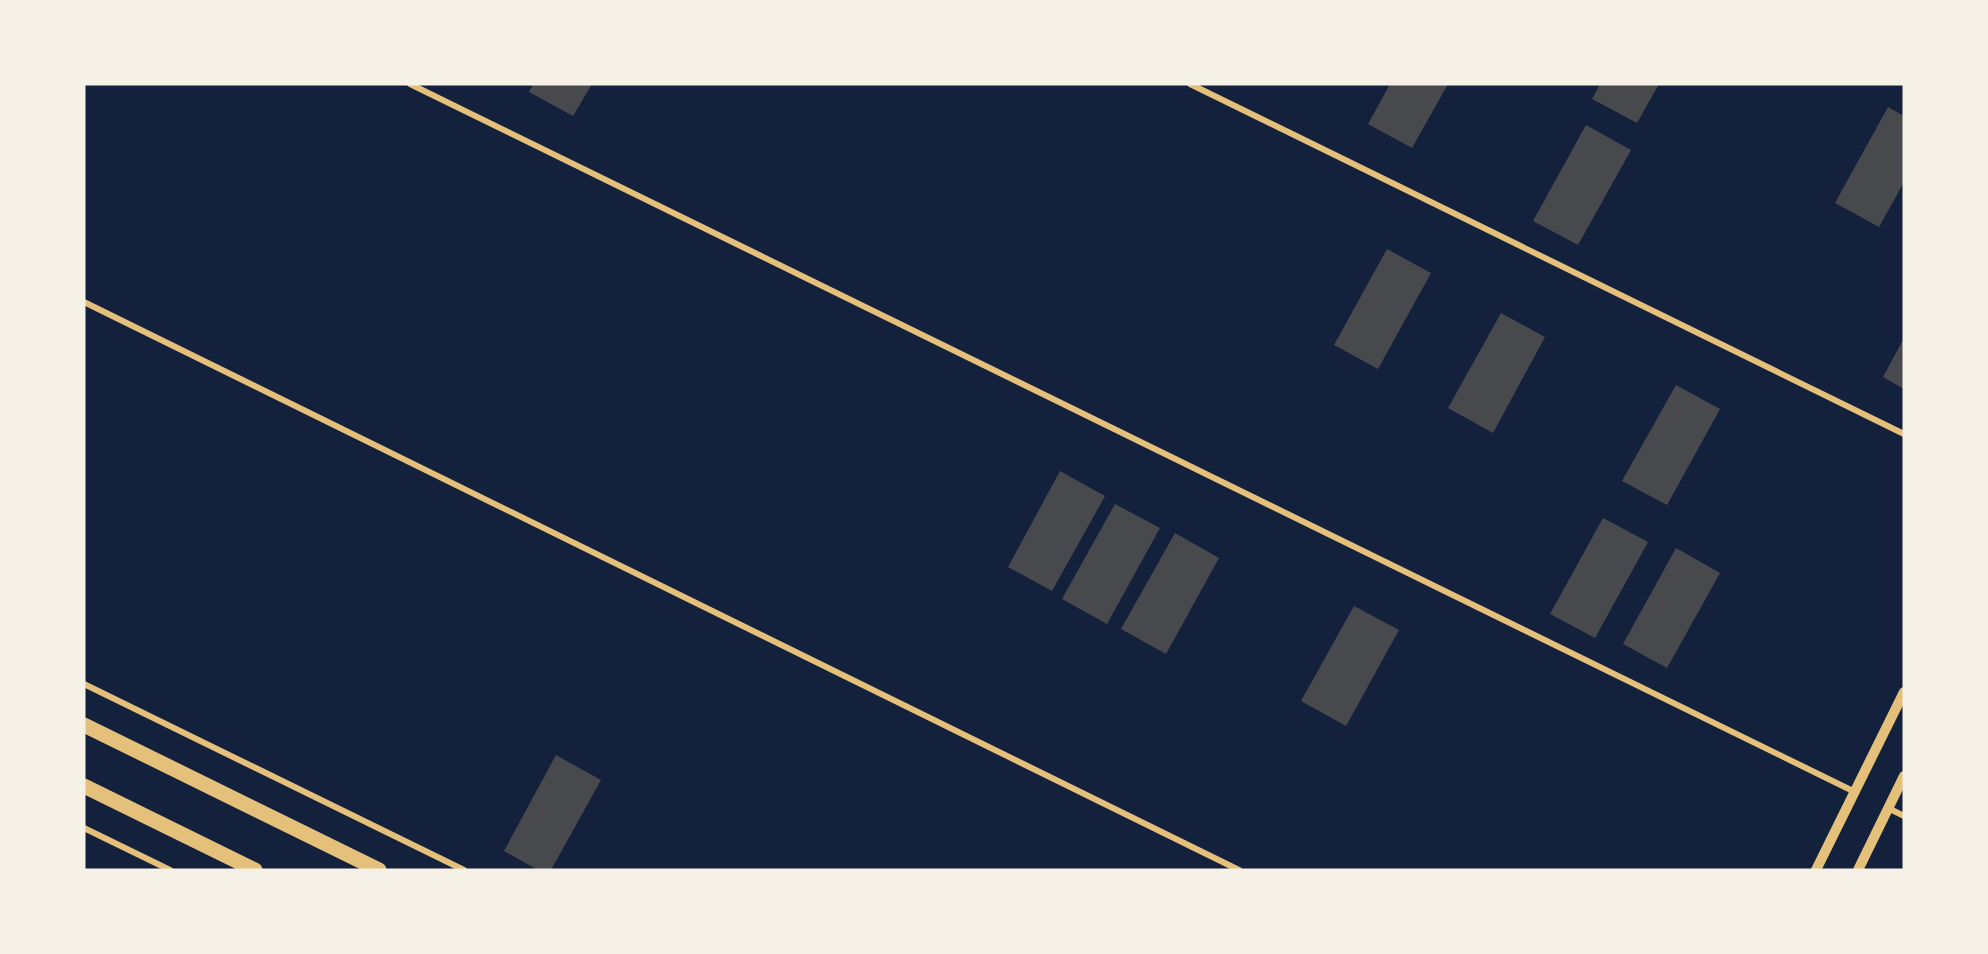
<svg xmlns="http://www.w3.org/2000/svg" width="1988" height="954" font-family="Poppins,sans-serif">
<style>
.building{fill:#48494c}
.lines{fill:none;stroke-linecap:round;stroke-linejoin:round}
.minor{stroke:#e5c07b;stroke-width:6}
.tertiary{stroke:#e5c07b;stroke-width:10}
.primary{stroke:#e5c07b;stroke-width:15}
</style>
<rect width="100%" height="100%" fill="#14213d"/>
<g class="building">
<polygon points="533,84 592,84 573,116 529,92"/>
<polygon points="1390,84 1448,84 1412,148 1368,124"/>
<polygon points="1600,84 1659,84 1637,123 1592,99"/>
<polygon points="1888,107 1904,116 1904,182 1879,227 1835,203"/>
<polygon points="1586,125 1631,150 1578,245 1533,221"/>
<polygon points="1387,249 1431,273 1378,369 1334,345"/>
<polygon points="1501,313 1545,337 1493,433 1448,408"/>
<polygon points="1904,338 1904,389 1883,377"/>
<polygon points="1676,385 1720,409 1667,505 1622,481"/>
<polygon points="1060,471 1105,496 1052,591 1008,567"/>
<polygon points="1115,504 1160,528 1107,624 1062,599"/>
<polygon points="1603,518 1648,542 1595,638 1550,614"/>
<polygon points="1175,533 1219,558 1166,654 1121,629"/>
<polygon points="1676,548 1720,573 1667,668 1623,644"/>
<polygon points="1354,606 1399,630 1346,726 1301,701"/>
<polygon points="556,755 601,780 551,870 538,870 504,851"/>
</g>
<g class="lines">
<g class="minor">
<polyline points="410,84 1855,792"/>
<polyline points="1190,84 1904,434"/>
<polyline points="84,302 1239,870"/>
<polyline points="84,684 464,870"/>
<polyline points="1888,808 1904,816"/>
<polyline points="84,828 170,870"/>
</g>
<g class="tertiary">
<polyline points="1816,870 1904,692"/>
<polyline points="1858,870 1904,776"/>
</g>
<g class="primary">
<polyline points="84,725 379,870"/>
<polyline points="84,786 255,870"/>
</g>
</g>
<rect width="1988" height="954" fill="none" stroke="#f6f1e7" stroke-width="171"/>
</svg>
